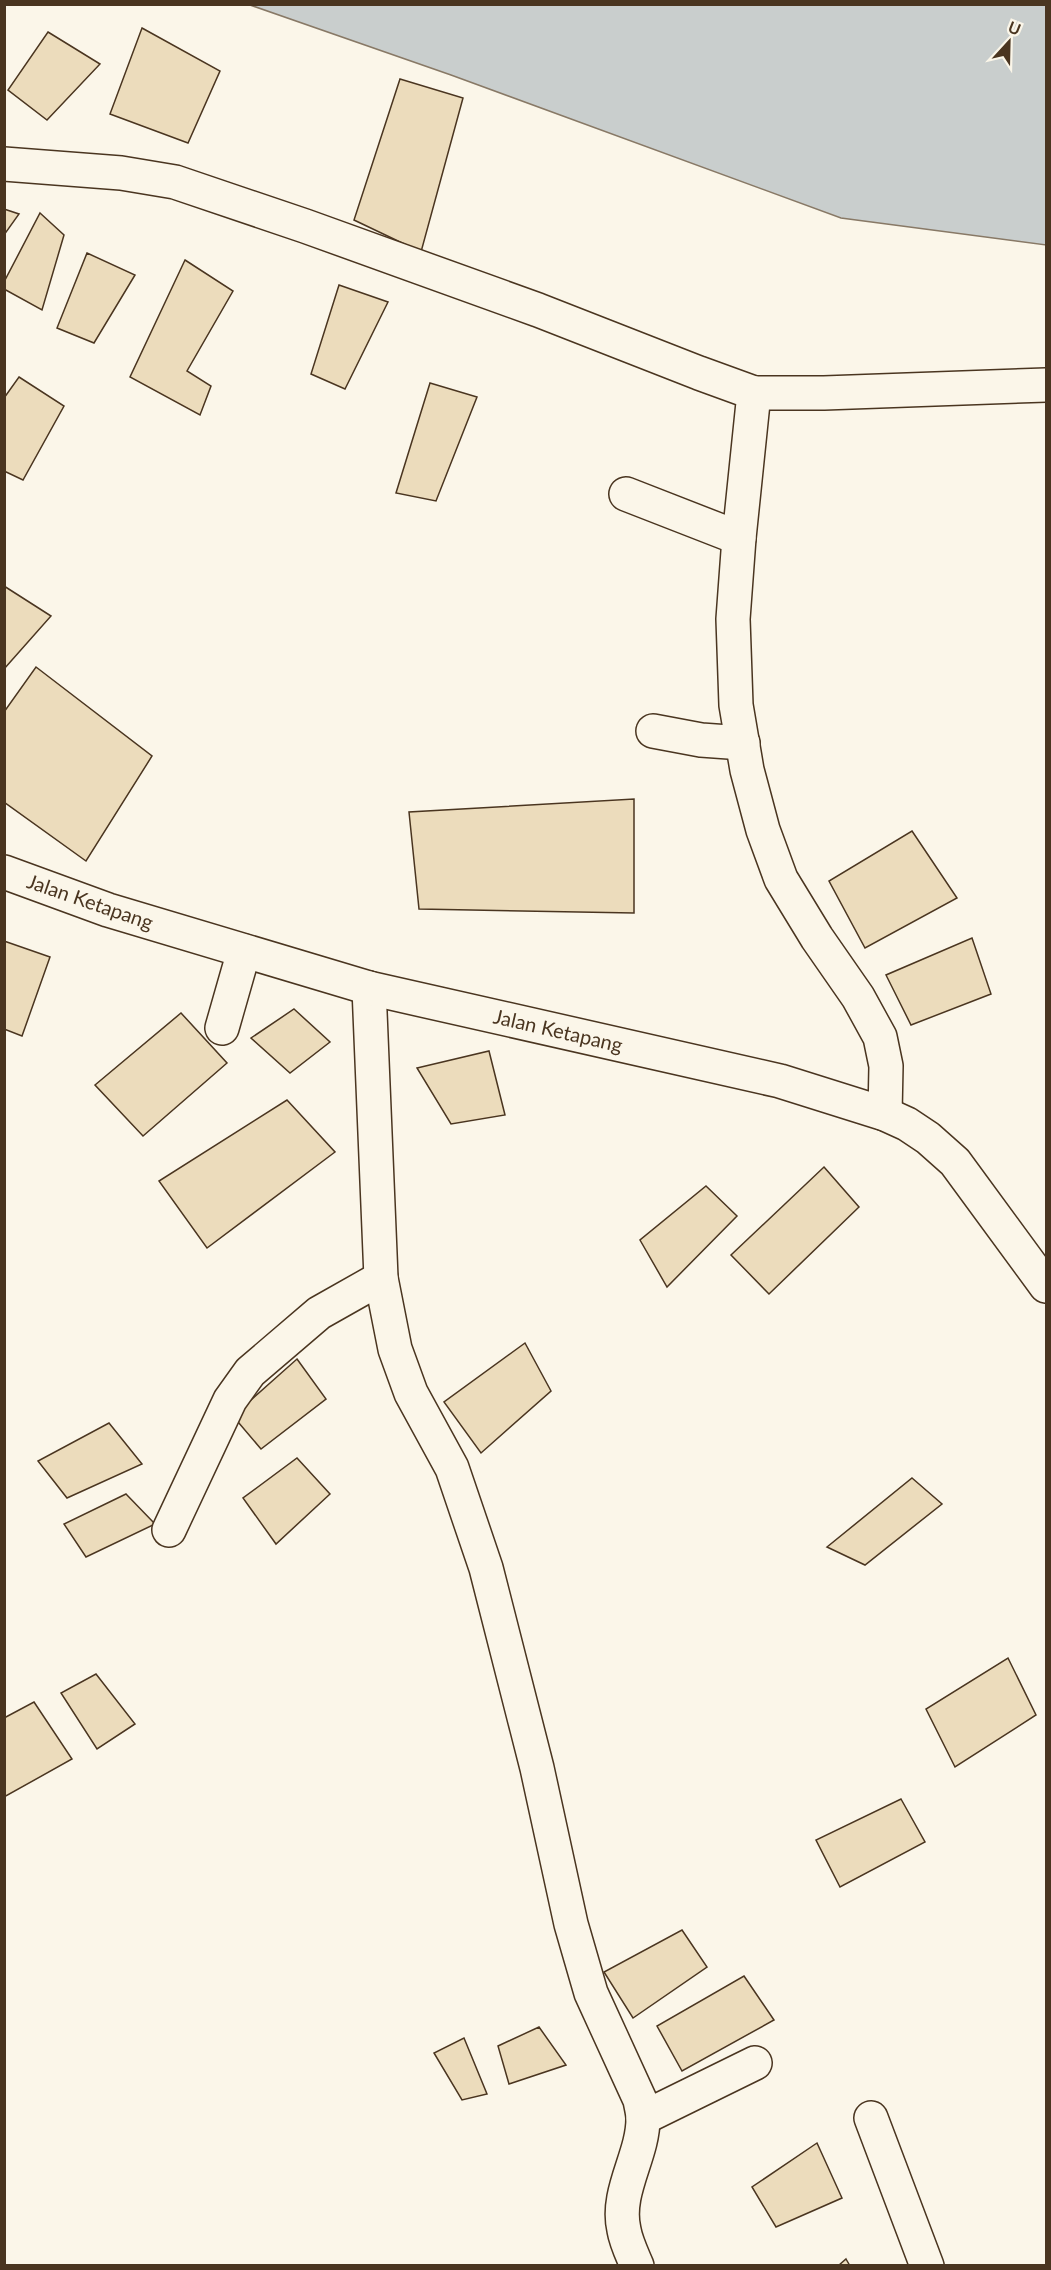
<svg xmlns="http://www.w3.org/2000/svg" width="1051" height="2270" font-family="Lato,sans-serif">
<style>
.water{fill:#c9cecd;stroke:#887966;stroke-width:1.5}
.building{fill:#ecdcbc;stroke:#4a3520;stroke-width:1.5}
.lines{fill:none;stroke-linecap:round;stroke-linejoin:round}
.minor-casing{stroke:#4a3520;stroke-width:36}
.major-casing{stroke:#4a3520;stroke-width:36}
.minor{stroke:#fbf6e9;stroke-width:33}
.major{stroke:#fbf6e9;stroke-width:33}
.labels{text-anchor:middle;stroke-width:4.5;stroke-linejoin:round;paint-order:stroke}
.street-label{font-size:20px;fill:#4a3520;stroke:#fbf6e9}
</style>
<rect width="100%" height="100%" fill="#fbf6e9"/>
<polygon class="water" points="250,5 1046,5 1046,245 841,218 451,75"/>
<g class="building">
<polygon points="142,28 220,71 188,143 110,114"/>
<polygon points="48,32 100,64 47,120 8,90"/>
<polygon points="400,79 463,98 421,252 354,220"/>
<polygon points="4,209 19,214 4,235"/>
<polygon points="40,213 64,235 42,310 4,289 4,282"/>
<polygon points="87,253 135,275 94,343 57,328"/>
<polygon points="185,260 233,291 187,371 211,386 200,415 130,377"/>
<polygon points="339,285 388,302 345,389 311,374"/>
<polygon points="19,377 64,406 23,480 4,471 4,398"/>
<polygon points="430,383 477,397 436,501 396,493"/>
<polygon points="4,586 51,616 4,669"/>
<polygon points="36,667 152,756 86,861 4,802 4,712"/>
<polygon points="634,799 634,913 419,909 409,812"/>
<polygon points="912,831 957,898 865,948 829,881"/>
<polygon points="972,938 991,994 911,1025 886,975"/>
<polygon points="4,941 50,957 22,1036 4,1029"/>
<polygon points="294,1009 330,1042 290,1073 251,1038"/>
<polygon points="181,1013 227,1063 143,1136 95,1085"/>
<polygon points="489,1051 505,1115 451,1124 417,1068"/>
<polygon points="287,1100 335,1152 207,1248 159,1181"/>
<polygon points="824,1167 859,1207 769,1294 731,1255"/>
<polygon points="706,1186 737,1216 667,1287 640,1240"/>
<polygon points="525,1343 551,1391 481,1453 444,1402"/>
<polygon points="297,1359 326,1399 261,1449 233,1416"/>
<polygon points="109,1423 142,1464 67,1498 38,1461"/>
<polygon points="297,1458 330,1494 276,1544 243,1498"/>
<polygon points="912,1478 942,1504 865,1565 827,1547"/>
<polygon points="126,1494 155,1524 86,1557 64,1524"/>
<polygon points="1008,1658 1036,1715 955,1767 926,1709"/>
<polygon points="96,1674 135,1724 97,1749 61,1693"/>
<polygon points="34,1702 72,1759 4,1797 4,1718"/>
<polygon points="901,1799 925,1842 840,1887 816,1840"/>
<polygon points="682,1930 707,1967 633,2018 604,1972"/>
<polygon points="744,1976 774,2020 682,2071 657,2026"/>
<polygon points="539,2027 566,2065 509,2084 498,2046"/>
<polygon points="464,2038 487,2094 462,2100 434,2053"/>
<polygon points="817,2143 842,2198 776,2227 752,2187"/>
<polygon points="846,2259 850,2266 838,2266"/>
</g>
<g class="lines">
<g class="minor-casing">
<g id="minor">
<polyline points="4,164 121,173 175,182 305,226 538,310 699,373 754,393 739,538 733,619 736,705 747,770 763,830 781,879 817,938 858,997 880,1037 886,1066 885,1114"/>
<polyline points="754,393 824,393 1046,385"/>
<polyline points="626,494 739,538"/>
<polyline points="653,731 701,740 743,743"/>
<path d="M369,988L381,1278L395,1349L411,1393L452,1468L486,1568L537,1768L571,1924L591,1993L640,2100C641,2106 643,2113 643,2119C643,2156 615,2192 624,2230C626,2242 632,2254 637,2266"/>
<polyline points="222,1028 244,951"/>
<polyline points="169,1530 230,1400 250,1372 319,1313 381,1278"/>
<polyline points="643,2118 755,2063"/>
<polyline points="871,2118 927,2266"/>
</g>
</g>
<g class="major-casing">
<polyline id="major" points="4,872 108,910 369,988 780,1081 885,1114 907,1124 928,1138 955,1162 1046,1286"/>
</g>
<use href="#minor" class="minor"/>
<use href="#major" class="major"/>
</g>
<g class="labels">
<g class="street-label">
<text transform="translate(90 902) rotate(19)" y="7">Jalan Ketapang</text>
<text transform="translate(558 1031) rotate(13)" y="7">Jalan Ketapang</text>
</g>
</g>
<rect width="1051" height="2270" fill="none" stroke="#4a3520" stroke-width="12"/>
<g transform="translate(1009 42) rotate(22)" stroke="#fbf6e9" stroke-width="4.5" paint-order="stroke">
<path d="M0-4.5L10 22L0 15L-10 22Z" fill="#4a3520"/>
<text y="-9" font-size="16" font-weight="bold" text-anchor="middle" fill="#4a3520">U</text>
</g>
</svg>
